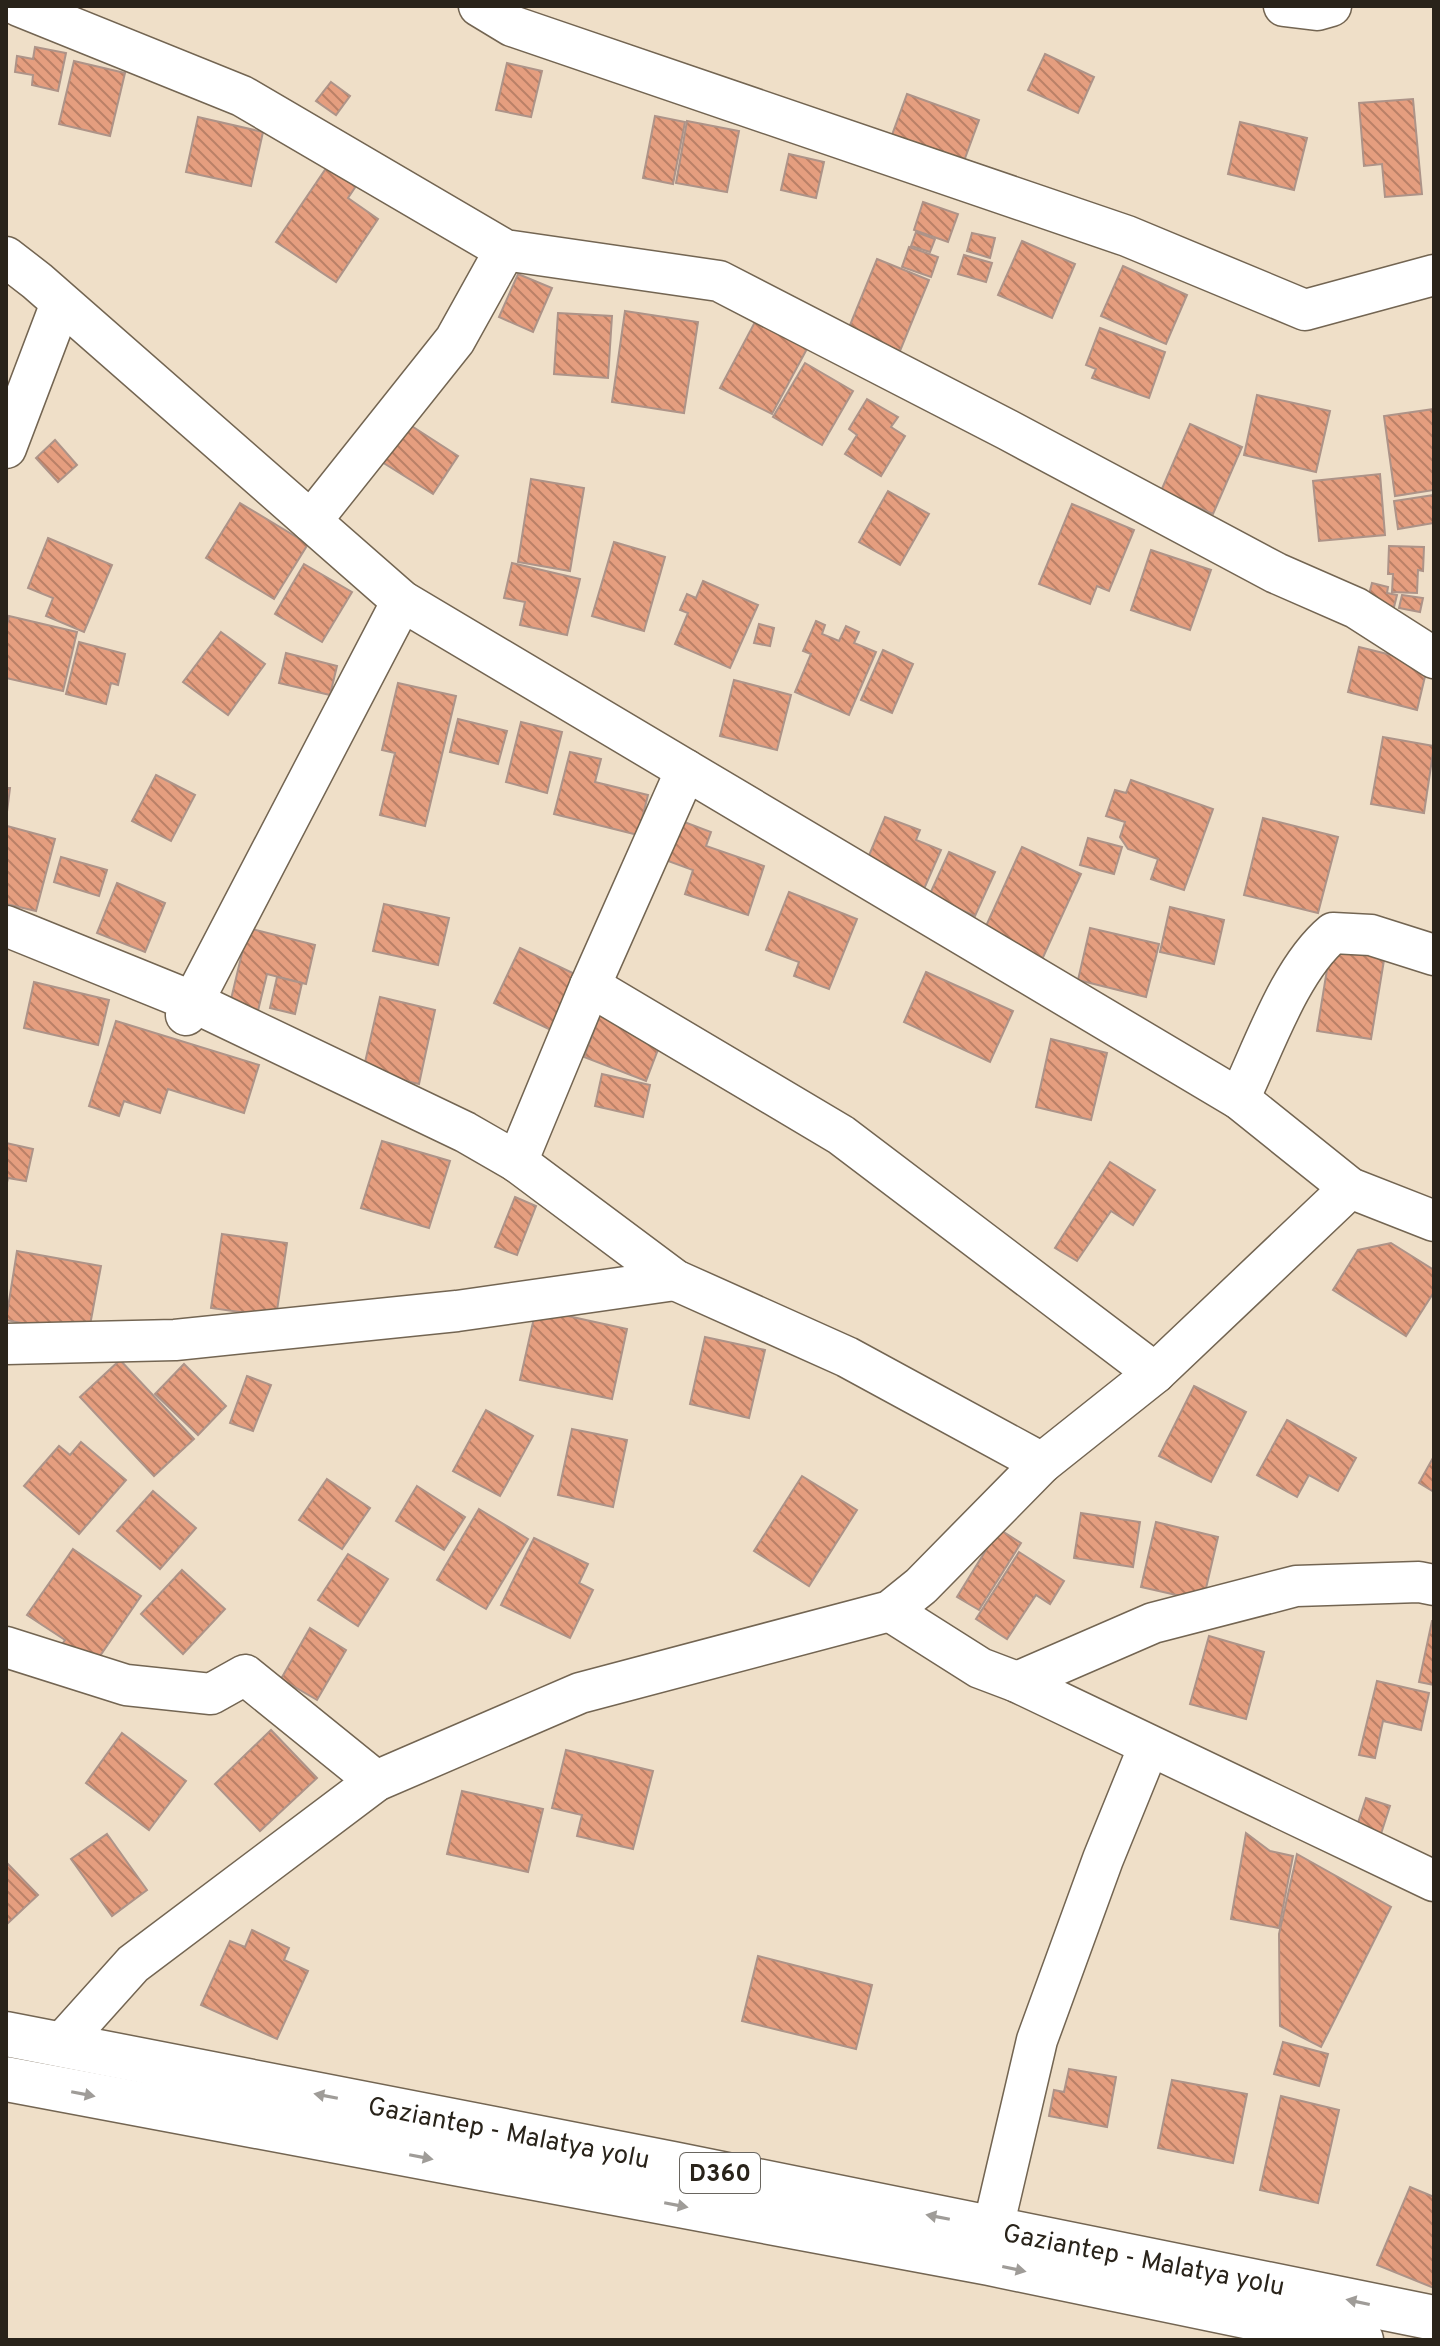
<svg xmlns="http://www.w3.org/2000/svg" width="1440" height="2346" font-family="Overpass,sans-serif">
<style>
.building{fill:url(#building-back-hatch);stroke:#ad9388;stroke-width:2}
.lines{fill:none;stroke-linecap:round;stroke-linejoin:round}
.minor-casing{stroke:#736552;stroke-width:43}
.highway-casing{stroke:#736552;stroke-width:47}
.minor{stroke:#fff;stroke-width:40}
.highway{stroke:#fff;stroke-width:44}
.oneway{fill:#9f9c98}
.labels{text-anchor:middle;stroke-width:6;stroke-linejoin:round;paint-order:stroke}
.shield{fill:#fff;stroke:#69655f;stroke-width:2}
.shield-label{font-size:24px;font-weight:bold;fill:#29231a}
.street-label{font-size:26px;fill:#29231a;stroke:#fff}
</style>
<defs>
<pattern id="building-back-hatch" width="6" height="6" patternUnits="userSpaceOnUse" patternTransform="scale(2)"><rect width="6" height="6" fill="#e59e7f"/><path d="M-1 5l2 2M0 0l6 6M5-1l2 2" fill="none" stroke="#ba8067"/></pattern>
</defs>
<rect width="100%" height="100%" fill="#efdfc8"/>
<g class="building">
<polygon points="35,47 66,53 58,91 32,85 33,75 15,72 17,56 33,59"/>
<polygon points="1045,54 1094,77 1078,113 1028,90"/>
<polygon points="74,61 125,73 110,136 59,124"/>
<polygon points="507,63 542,71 531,117 496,110"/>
<polygon points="331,82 350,96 336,115 316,101"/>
<polygon points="907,94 979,120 964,161 892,135"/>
<polygon points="1413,99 1422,194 1385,197 1382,164 1364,166 1359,103"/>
<polygon points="655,116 685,122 673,184 643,178"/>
<polygon points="198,117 263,132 251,186 186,172"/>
<polygon points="687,121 739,131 727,192 676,183"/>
<polygon points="1240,122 1307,138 1294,190 1228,174"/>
<polygon points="789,154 824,162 816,198 781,190"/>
<polygon points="329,164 358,183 348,198 378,219 336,282 276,242"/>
<polygon points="923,202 958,214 948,242 914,230"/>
<polygon points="916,232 935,239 930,252 911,246"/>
<polygon points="972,233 995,238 990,258 967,251"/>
<polygon points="1022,241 1075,264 1052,318 998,295"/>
<polygon points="909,247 938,257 931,277 902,267"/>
<polygon points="964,255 992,263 986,282 958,274"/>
<polygon points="877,259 929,280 900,351 848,330"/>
<polygon points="1123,266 1187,295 1166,344 1101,316"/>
<polygon points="518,274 552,288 533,332 499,317"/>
<polygon points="625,311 698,322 684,413 612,402"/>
<polygon points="558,313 612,316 608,378 554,374"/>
<polygon points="756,320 808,347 772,414 720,388"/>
<polygon points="1100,328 1165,352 1149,398 1092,378 1096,369 1086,365"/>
<polygon points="805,363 853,391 822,445 773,417"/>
<polygon points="1257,395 1330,411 1316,472 1244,455"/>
<polygon points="867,399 898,417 891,427 905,436 881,476 845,454 857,435 849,429"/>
<polygon points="1434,409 1434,490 1395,496 1384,416"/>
<polygon points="407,423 458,456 433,494 382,462"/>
<polygon points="1190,424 1242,447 1213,514 1161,491"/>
<polygon points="55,440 77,465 58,482 36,458"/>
<polygon points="1380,474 1385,535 1319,541 1313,481"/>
<polygon points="531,479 584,488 570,571 518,562"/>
<polygon points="888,491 929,514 900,565 859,542"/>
<polygon points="1434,495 1434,523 1398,529 1394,501"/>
<polygon points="240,503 308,544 274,599 206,558"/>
<polygon points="1072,504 1134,530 1109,591 1097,586 1090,604 1039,584"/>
<polygon points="48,538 112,565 84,632 46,616 53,598 28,588"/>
<polygon points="614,542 665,557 644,631 592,616"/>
<polygon points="1389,546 1424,547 1423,571 1418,570 1417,593 1392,592 1393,574 1388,574"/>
<polygon points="1151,550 1211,570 1190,630 1131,610"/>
<polygon points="512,563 580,579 567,635 520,625 525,602 504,598"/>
<polygon points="304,564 352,592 322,642 275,614"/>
<polygon points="703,581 758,605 730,668 675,644 688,613 680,610 687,594 696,598"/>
<polygon points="1372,583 1388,587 1387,593 1397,595 1394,607 1367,602"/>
<polygon points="1402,595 1423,598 1420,612 1399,608"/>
<polygon points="9,616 77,632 63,691 6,678 6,629"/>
<polygon points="816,621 825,625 822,634 839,641 846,626 859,632 854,643 876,652 849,715 795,692 811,654 803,651"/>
<polygon points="759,624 774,628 770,646 754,643"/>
<polygon points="221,632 265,664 228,715 183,682"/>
<polygon points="79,642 125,654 118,685 111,683 106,704 66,694"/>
<polygon points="1359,647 1428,664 1417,710 1348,692"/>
<polygon points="883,650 913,664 892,713 861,700"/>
<polygon points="286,653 337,666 330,695 279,683"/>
<polygon points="734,680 791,695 777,750 720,736"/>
<polygon points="398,683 456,696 425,826 380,815 395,753 382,750"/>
<polygon points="458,719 507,731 498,764 450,752"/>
<polygon points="521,722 562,732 547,793 506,782"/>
<polygon points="1383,737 1434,746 1424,813 1371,804"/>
<polygon points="570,752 601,759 595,782 648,795 638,835 554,814"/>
<polygon points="156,775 195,795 171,841 132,821"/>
<polygon points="1131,780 1213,809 1184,890 1151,879 1158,859 1128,849 1120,837 1125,822 1106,816 1115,790 1126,793"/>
<polygon points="6,788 10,788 6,820"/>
<polygon points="671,817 711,832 706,846 764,866 748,915 685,894 693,870 657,857"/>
<polygon points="885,817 920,830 916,840 941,850 924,889 865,865"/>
<polygon points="1263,818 1338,837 1318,913 1244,895"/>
<polygon points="7,826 55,839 36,911 6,904"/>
<polygon points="1088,838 1122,847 1114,874 1080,865"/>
<polygon points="1022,847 1081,874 1040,964 981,937"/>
<polygon points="949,852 995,872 975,916 929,896"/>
<polygon points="61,857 107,870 99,896 54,882"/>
<polygon points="117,883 165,903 145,952 97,933"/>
<polygon points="789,892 857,919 829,989 794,976 799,962 766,950"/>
<polygon points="384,904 449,918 438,965 373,951"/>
<polygon points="1170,907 1224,920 1214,964 1160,952"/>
<polygon points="248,928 315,945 306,984 267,974 255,1023 227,1016"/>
<polygon points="1090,928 1159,944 1146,997 1078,980"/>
<polygon points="1332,939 1386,948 1371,1039 1317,1031"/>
<polygon points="520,948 579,976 553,1031 494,1003"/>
<polygon points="926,972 1013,1011 990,1062 904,1022"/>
<polygon points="277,977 302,983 295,1014 270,1008"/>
<polygon points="34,982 109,1000 98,1045 24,1028"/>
<polygon points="380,997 435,1010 419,1084 363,1071"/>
<polygon points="600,1015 662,1039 646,1081 584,1057"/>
<polygon points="116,1021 259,1065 244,1113 168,1089 160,1113 124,1101 119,1116 89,1106"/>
<polygon points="1051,1039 1107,1053 1091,1120 1036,1107"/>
<polygon points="602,1074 650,1085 643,1117 595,1106"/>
<polygon points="382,1141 450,1161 429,1228 361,1208"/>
<polygon points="6,1143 33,1149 26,1181 8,1178 6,1187"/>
<polygon points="1110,1162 1155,1190 1133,1225 1111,1211 1077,1261 1055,1248"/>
<polygon points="515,1197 536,1206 517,1255 495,1247"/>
<polygon points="222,1234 287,1243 276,1317 211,1308"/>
<polygon points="1391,1243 1434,1270 1434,1292 1406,1336 1333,1290 1358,1250"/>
<polygon points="17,1251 101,1266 88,1336 6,1320"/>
<polygon points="536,1309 627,1329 612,1399 520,1380"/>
<polygon points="705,1337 765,1350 749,1418 690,1404"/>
<polygon points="120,1360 194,1439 154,1476 80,1397"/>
<polygon points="184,1364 226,1406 198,1435 155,1394"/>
<polygon points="247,1376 271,1385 253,1431 230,1423"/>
<polygon points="1194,1386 1246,1412 1211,1482 1159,1456"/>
<polygon points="486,1410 533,1436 500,1496 453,1471"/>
<polygon points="1287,1420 1356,1458 1338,1491 1309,1475 1297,1497 1257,1475"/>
<polygon points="572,1429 627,1440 613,1507 558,1495"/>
<polygon points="81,1442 126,1480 79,1534 24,1486 59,1446 70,1455"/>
<polygon points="1434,1456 1434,1492 1419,1483"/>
<polygon points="802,1476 857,1510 809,1586 754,1551"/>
<polygon points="327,1479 370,1508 342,1549 299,1520"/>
<polygon points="417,1486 465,1517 444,1550 396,1521"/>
<polygon points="153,1491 196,1528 160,1569 117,1531"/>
<polygon points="479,1509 528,1539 486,1609 437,1580"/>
<polygon points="1081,1513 1140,1522 1133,1567 1074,1558"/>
<polygon points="1156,1522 1218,1537 1203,1601 1141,1587"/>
<polygon points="999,1529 1021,1543 979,1610 957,1597"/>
<polygon points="534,1538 588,1564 579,1583 593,1590 570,1638 501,1605"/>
<polygon points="73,1549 141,1596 89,1672 58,1650 65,1640 27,1615"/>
<polygon points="1019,1552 1064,1581 1050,1604 1036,1595 1007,1639 976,1619"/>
<polygon points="348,1554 388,1579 358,1626 318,1600"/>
<polygon points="182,1570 225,1609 183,1654 141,1614"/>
<polygon points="1432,1621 1434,1621 1434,1685 1419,1682"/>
<polygon points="310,1628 346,1650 317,1700 281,1679"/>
<polygon points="1209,1636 1264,1652 1246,1719 1190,1704"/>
<polygon points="1377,1681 1429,1693 1421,1730 1383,1721 1375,1758 1359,1755"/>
<polygon points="271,1730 317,1778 260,1831 215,1784"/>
<polygon points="122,1733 186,1781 149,1830 86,1783"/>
<polygon points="566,1750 653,1771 633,1849 577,1836 582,1815 552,1808"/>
<polygon points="462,1791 543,1809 528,1872 447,1854"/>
<polygon points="1366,1798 1390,1806 1379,1840 1355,1832"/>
<polygon points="1246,1833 1270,1851 1293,1856 1279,1928 1231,1919"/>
<polygon points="107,1834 147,1890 112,1916 71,1859"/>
<polygon points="1297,1854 1391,1907 1321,2047 1280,2026 1279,1934"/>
<polygon points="6,1862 38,1895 6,1925"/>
<polygon points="252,1930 289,1948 284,1960 308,1971 277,2039 201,2005 230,1941 245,1947"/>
<polygon points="758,1956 872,1985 856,2049 742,2021"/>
<polygon points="1283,2042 1328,2054 1319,2086 1274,2074"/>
<polygon points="1069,2069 1116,2077 1107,2127 1049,2116 1054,2090 1064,2092"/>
<polygon points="1172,2080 1247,2094 1233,2163 1158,2148"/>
<polygon points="1281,2096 1339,2110 1318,2203 1260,2190"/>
<polygon points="1410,2187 1434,2197 1434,2288 1377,2265"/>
</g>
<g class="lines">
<g class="minor-casing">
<g id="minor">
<polyline points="19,6 242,96 505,250 719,281 1008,430 1276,573 1356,608 1434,658"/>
<polyline points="479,6 512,26 1127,236 1305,310 1434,275"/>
<polyline points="1284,6 1317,10 1331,6"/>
<polyline points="6,257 37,281 402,601 1239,1099 1350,1188 1434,1221"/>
<polyline points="6,448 61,303"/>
<polyline points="311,521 455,340 505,250"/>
<polyline points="6,926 191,1001 465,1132 517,1162 675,1280 847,1357 1042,1463"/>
<polyline points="590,986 841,1135 1155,1373"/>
<polyline points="186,1015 402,601"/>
<path d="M1239,1099C1264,1047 1290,969 1333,933L1371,935L1434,955"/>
<polyline points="517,1162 590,986 686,770"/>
<polyline points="6,1344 175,1340 457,1311 675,1280"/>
<polyline points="890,1611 980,1668 1017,1682 1434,1881"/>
<polyline points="6,1647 126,1685 211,1694 245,1675 376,1781"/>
<polyline points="1017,1682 1153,1623 1296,1586 1419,1582 1434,1585"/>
<polyline points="62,2043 133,1964 376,1781 580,1693 890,1611 921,1586 1042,1463 1155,1373 1350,1188"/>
<polyline points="993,2228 1037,2040 1103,1859 1149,1746"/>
</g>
</g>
<g class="highway-casing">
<g id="highway">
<polyline points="6,2034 673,2164 1434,2318"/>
<polyline points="6,2079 989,2263 1361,2340"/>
</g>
</g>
<use href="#minor" class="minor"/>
<use href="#highway" class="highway"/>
</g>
<defs><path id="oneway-solid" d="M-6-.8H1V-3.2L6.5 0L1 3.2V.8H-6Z" transform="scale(2)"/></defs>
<g class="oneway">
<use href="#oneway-solid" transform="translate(83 2094) rotate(11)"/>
<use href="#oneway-solid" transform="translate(326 2096) rotate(-169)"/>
<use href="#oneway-solid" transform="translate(421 2157) rotate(11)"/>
<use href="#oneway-solid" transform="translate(676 2205) rotate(11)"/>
<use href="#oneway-solid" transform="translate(938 2217) rotate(-169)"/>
<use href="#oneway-solid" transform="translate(1014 2269) rotate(12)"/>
<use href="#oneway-solid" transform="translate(1358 2302) rotate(-168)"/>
</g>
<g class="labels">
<rect class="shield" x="680" y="2153" width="80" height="40" rx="6"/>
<g class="shield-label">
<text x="720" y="2181">D360</text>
</g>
<g class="street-label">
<text transform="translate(509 2132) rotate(11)" y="9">Gaziantep - Malatya yolu</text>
<text transform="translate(1144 2259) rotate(11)" y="9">Gaziantep - Malatya yolu</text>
</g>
</g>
<rect width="1440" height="2346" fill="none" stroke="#29231a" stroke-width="16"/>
</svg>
